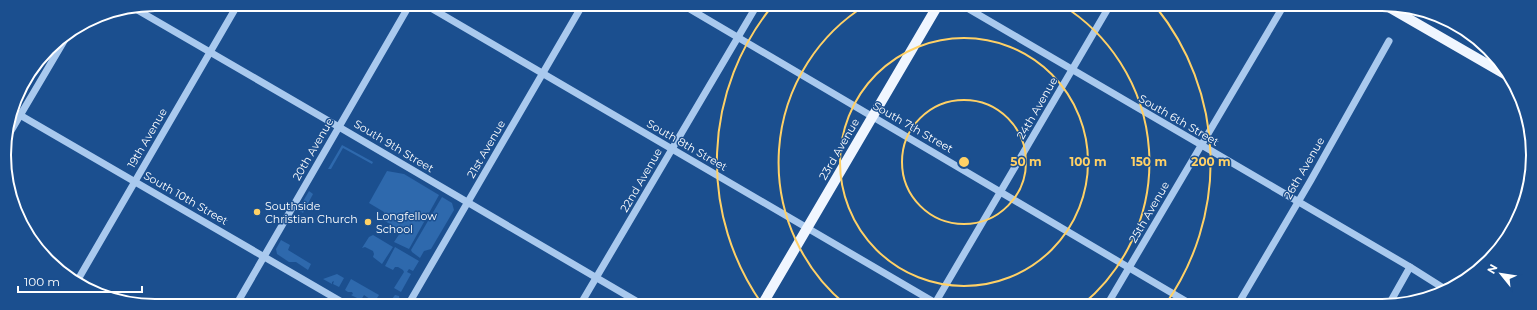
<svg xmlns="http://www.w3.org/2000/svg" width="1537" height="310" font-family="Montserrat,sans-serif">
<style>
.green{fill:#2e69ad}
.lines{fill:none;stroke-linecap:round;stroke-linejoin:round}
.minor{stroke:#a9c9ee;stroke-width:7}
.major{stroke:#f0f6ff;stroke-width:10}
.ring{fill:none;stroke:#ffd166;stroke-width:2}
.poi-dot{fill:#ffd166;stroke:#1b4f8f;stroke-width:1.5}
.labels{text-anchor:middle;stroke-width:3;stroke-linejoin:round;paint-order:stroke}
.street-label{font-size:11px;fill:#fff;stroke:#1b4f8f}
.poi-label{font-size:11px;fill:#fff;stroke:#1b4f8f;text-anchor:start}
.rim{fill:none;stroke:#fff;stroke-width:2}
.centre{fill:#ffd166;stroke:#1b4f8f;stroke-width:2}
.ring-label{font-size:12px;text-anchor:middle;font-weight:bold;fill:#ffd166;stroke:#1b4f8f;stroke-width:3;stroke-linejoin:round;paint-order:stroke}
</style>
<rect width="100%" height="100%" fill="#1b4f8f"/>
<g class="green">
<polygon points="342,145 373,162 372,164 343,148 331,169 328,169"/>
<polygon points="387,171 404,174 439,195 409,249 394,242 400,233 399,229 383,220 385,216 384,212 369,203"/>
<polygon points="309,191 313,194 303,213 298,210"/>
<polygon points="442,197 452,203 454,210 431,249 424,251 420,258 412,252 411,250"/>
<polygon points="373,235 393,247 382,264 373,257 374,254 373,251 365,247 362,248 369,237"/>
<polygon points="281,240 290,245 288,250 311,264 308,270 296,262 289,262 277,254 276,249"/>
<polygon points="395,247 419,261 413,271 409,269 407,272 411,274 401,292 394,288 404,272 403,270 398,267 395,267 393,270 385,266"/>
<polygon points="337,274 344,278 339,287 333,284 334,281 332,282 332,284 323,279"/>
<polygon points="351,279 379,295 377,298 385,303 389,298 392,299 395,295 399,296 400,304 372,305 373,301 364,295 361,300 351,295 353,294 352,292 348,292 345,290"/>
</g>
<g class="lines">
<g class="minor">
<polyline points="424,4 939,305"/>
<polyline points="683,5 1194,306"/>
<polyline points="962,5 1410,267 1448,291"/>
<polyline points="134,8 339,127 643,305"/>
<polyline points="13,111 347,305"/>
<polyline points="5,141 67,36"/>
<polyline points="76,283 238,4"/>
<polyline points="236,305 410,4"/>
<polyline points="408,305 583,4"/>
<polyline points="580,305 757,5"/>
<polyline points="934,305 1110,5"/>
<polyline points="1107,305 1284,5"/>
<polyline points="1237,306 1311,180 1389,41"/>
<polyline points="1388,306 1410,267"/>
</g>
<g class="major">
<polyline points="1385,5 1508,76"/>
<polyline points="762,305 938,5"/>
</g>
</g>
<g class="ring">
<circle cx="964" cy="162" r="62"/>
<circle cx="964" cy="162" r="124"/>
<path d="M846 305A185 185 0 0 1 866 5M1062 5A185 185 0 0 1 1082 305"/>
<path d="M762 304A247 247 0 0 1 773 5M1156 7A247 247 0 0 1 1165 305"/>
</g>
<g class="poi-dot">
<circle cx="257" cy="212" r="4"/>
<circle cx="368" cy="222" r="4"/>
</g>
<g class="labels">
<g class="street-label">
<text transform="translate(1037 108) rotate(-60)" y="4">24th Avenue</text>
<text transform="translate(1179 120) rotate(30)" y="4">South 6th Street</text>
<text transform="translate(913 127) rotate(30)" y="4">South 7th Street</text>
<text transform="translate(147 138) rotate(-60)" y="4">19th Avenue</text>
<text transform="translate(687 145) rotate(30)" y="4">South 8th Street</text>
<text transform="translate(394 146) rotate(31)" y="4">South 9th Street</text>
<text transform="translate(313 149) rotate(-60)" y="4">20th Avenue</text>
<text transform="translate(486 149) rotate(-60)" y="4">21st Avenue</text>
<text transform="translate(839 149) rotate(-60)" y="4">23rd Avenue</text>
<text transform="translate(1304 168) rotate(-60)" y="4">26th Avenue</text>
<text transform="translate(641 180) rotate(-60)" y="4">22nd Avenue</text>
<text transform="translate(186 198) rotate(30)" y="4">South 10th Street</text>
<text transform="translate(1149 212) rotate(-60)" y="4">25th Avenue</text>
</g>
<g class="poi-label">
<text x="265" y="210">Southside<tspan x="265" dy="13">Christian Church</tspan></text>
<text x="376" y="220">Longfellow<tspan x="376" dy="13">School</tspan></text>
</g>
</g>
<path d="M0 0H1537V310H0ZM155 11H1382A144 144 0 0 1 1526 155V155A144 144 0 0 1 1382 299H155A144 144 0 0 1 11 155V155A144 144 0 0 1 155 11Z" fill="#1b4f8f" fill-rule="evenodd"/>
<path class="rim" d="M155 11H1382A144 144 0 0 1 1526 155V155A144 144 0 0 1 1382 299H155A144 144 0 0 1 11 155V155A144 144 0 0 1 155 11Z"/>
<circle cx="964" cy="162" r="6" class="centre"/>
<g class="ring-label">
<text x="1026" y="166">50 m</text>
<text x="1088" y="166">100 m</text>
<text x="1149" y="166">150 m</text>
<text x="1211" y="166">200 m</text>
</g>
<g transform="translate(1501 274) rotate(300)" stroke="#1b4f8f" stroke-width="3" paint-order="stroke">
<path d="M0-3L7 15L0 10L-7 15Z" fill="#ffffff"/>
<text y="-6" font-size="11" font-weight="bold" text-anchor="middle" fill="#ffffff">N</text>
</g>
<path d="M18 286v6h124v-6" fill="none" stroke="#ffffff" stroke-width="2"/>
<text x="24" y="286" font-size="12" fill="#ffffff" stroke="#1b4f8f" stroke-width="3" paint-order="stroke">100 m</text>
</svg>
